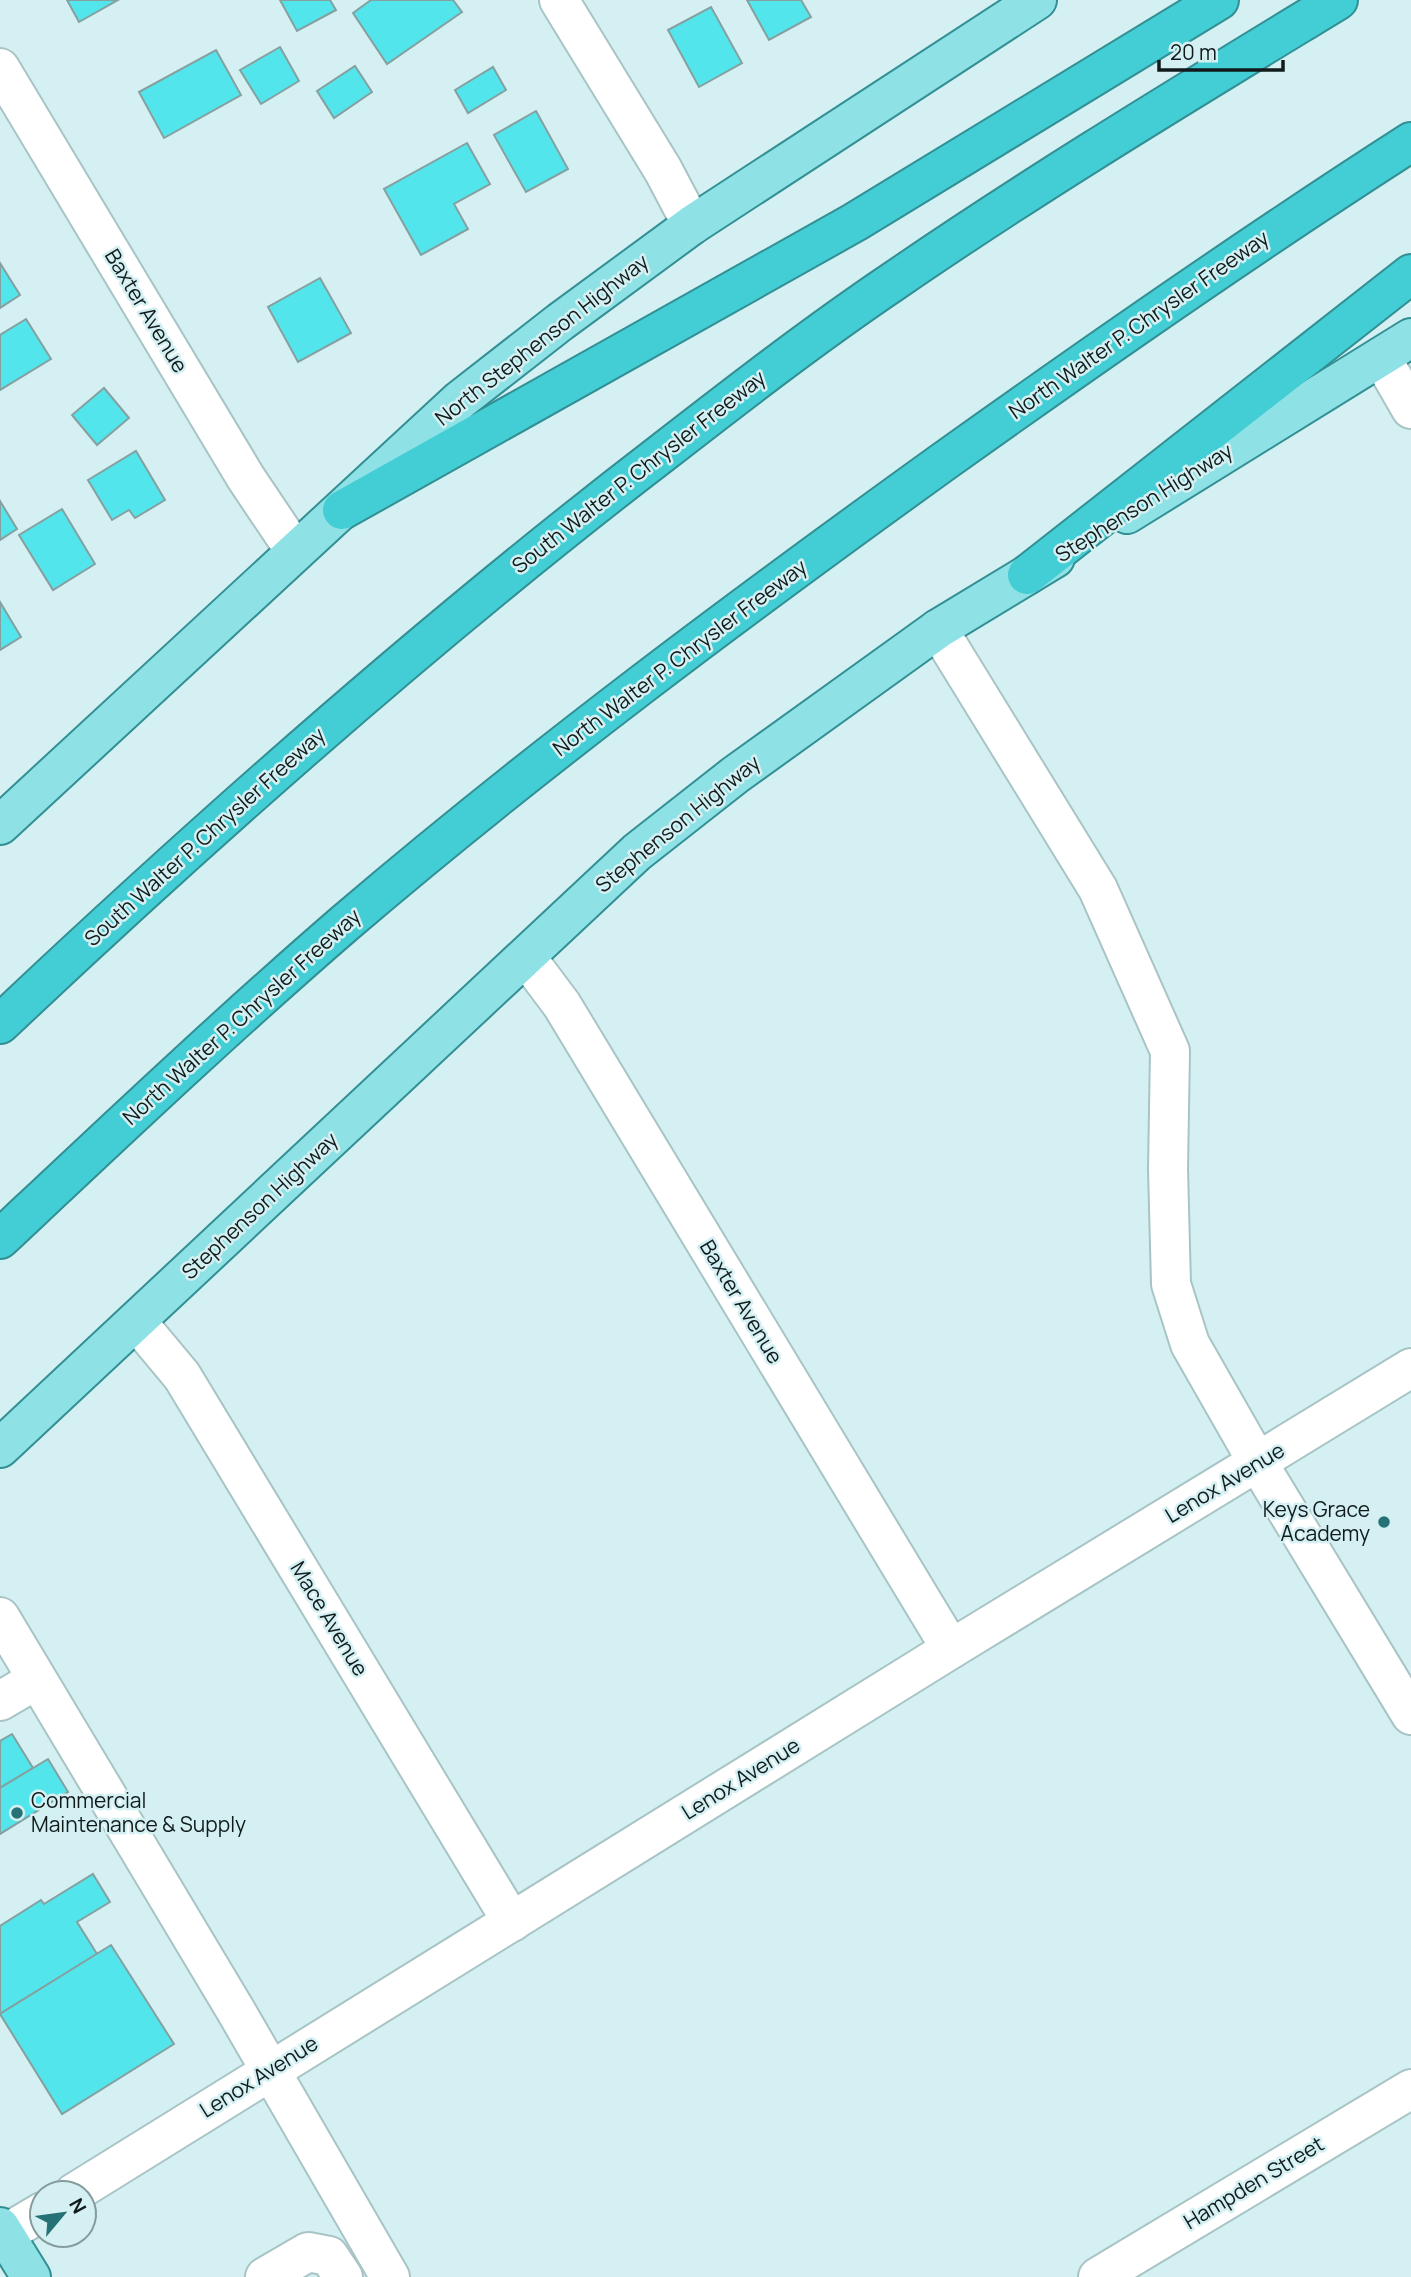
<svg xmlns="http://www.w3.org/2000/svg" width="1411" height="2277" font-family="Manrope,sans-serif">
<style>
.building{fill:#53e5ec;stroke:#85a0a1;stroke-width:2}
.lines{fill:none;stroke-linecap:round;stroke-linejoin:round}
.minor-casing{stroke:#a8c4c5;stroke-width:42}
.major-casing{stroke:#328f94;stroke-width:42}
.highway-casing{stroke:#328f94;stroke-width:42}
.minor{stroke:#fff;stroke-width:38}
.major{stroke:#8ee1e5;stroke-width:38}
.highway{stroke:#43cdd4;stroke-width:38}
.poi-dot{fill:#267175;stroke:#d4f0f2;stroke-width:2.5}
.labels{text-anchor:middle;stroke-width:5;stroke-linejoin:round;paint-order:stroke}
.street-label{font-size:21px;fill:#111b1c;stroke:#d4f0f2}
.poi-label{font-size:21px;fill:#111b1c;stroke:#d4f0f2;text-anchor:end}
</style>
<rect width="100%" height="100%" fill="#d4f0f2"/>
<g class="building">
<polygon points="67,0 118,0 79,22"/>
<polygon points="280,0 330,0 336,10 297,31"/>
<polygon points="371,0 453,0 462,12 387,64 353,13"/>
<polygon points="747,0 801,0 811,17 769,40"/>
<polygon points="711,7 742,63 699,87 668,30"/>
<polygon points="280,47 299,81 261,104 240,70"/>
<polygon points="216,50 241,95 164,138 139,92"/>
<polygon points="355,66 372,92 334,118 317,91"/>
<polygon points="493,67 506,90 468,113 455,90"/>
<polygon points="536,111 568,169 526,192 494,135"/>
<polygon points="467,143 490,184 454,204 468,229 421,255 384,189"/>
<polygon points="0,263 20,295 0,308"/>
<polygon points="320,278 351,333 298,362 268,307"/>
<polygon points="26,319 51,359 0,390 0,335"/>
<polygon points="104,388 129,418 97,445 72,415"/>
<polygon points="136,451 165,500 135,518 129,510 112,520 88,480"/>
<polygon points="0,501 17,529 0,540"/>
<polygon points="62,509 95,564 53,590 19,535"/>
<polygon points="0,602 21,637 0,650"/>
<polygon points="12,1734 33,1768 0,1788 0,1741"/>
<polygon points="48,1759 68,1792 0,1834 0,1788"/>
<polygon points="93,1874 110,1902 77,1922 97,1954 0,2014 0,1926 41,1900 44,1904"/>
<polygon points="111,1945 174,2044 62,2114 0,2014"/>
</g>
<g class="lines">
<g class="minor-casing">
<g id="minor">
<polyline points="559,0 663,170 692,225"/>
<polyline points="0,68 246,478 295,551"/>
<polyline points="1381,357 1411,409"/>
<polyline points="938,629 1098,889 1170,1051 1168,1169 1171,1284 1190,1344 1258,1463 1411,1715"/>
<polyline points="526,957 562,1005 951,1649"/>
<polyline points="137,1322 182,1376 512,1922"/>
<polyline points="0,1617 236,2011 390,2277"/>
<polyline points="0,1701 36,1680"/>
<polyline points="74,2193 951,1649 1411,1368"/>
<polyline points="0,2237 42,2212"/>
<polyline points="265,2277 308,2252 329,2256 343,2277"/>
<polyline points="1098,2277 1411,2089"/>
</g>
</g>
<g class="major-casing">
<g id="major">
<polyline points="1127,514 1411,338"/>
<polyline points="0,825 460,400 560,322 692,225 1037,0"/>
<polyline points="0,1448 637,852 735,775 938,629 1055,558"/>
<polyline points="0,2227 31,2277"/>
</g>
</g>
<g class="highway-casing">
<g id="highway">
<polyline points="342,510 855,222 1219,0"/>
<polyline points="1027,575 1411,274"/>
<path d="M0,1024C212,824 430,631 662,453C738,394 814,335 894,281C1038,182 1189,91 1338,0"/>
<path d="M0,1239C114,1132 227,1025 345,923C537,759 739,609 943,462C1097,352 1252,244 1411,142"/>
</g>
</g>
<use href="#minor" class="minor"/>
<use href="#major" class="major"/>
<use href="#highway" class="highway"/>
</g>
<g class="poi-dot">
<circle cx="1384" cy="1522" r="7"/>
<circle cx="17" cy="1813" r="7"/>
</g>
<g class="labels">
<g class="street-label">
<text transform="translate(146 311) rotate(59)" y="7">Baxter Avenue</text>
<text transform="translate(1139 325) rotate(-35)" y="7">North Walter P. Chrysler Freeway</text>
<text transform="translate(542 340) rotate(-38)" y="7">North Stephenson Highway</text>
<text transform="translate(639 472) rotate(-38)" y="7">South Walter P. Chrysler Freeway</text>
<text transform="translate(1144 503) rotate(-32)" y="7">Stephenson Highway</text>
<text transform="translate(680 658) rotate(-37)" y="7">North Walter P. Chrysler Freeway</text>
<text transform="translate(678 824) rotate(-39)" y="7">Stephenson Highway</text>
<text transform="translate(205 837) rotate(-42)" y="7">South Walter P. Chrysler Freeway</text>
<text transform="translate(242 1017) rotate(-42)" y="7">North Walter P. Chrysler Freeway</text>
<text transform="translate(260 1206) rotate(-43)" y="7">Stephenson Highway</text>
<text transform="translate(741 1302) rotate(59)" y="7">Baxter Avenue</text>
<text transform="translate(1225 1483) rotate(-31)" y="7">Lenox Avenue</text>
<text transform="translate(329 1619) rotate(59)" y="7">Mace Avenue</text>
<text transform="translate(741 1779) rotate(-32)" y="7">Lenox Avenue</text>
<text transform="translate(259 2077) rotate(-32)" y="7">Lenox Avenue</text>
<text transform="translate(1254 2183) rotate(-31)" y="7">Hampden Street</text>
</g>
<g class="poi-label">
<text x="1370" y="1517">Keys Grace<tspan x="1370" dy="24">Academy</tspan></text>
<text x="31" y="1808" text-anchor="start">Commercial<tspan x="31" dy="24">Maintenance &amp; Supply</tspan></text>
</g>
</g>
<g transform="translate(63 2214) rotate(61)"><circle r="33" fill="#d4f0f2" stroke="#869b9c" stroke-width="2"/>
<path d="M0-5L12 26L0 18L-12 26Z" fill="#267175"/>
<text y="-10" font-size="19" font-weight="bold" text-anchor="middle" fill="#111b1c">N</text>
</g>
<path d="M1159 60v10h124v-10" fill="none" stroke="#111b1c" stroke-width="3.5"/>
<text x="1170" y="60" font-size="21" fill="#111b1c" stroke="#d4f0f2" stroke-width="5" paint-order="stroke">20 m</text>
</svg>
